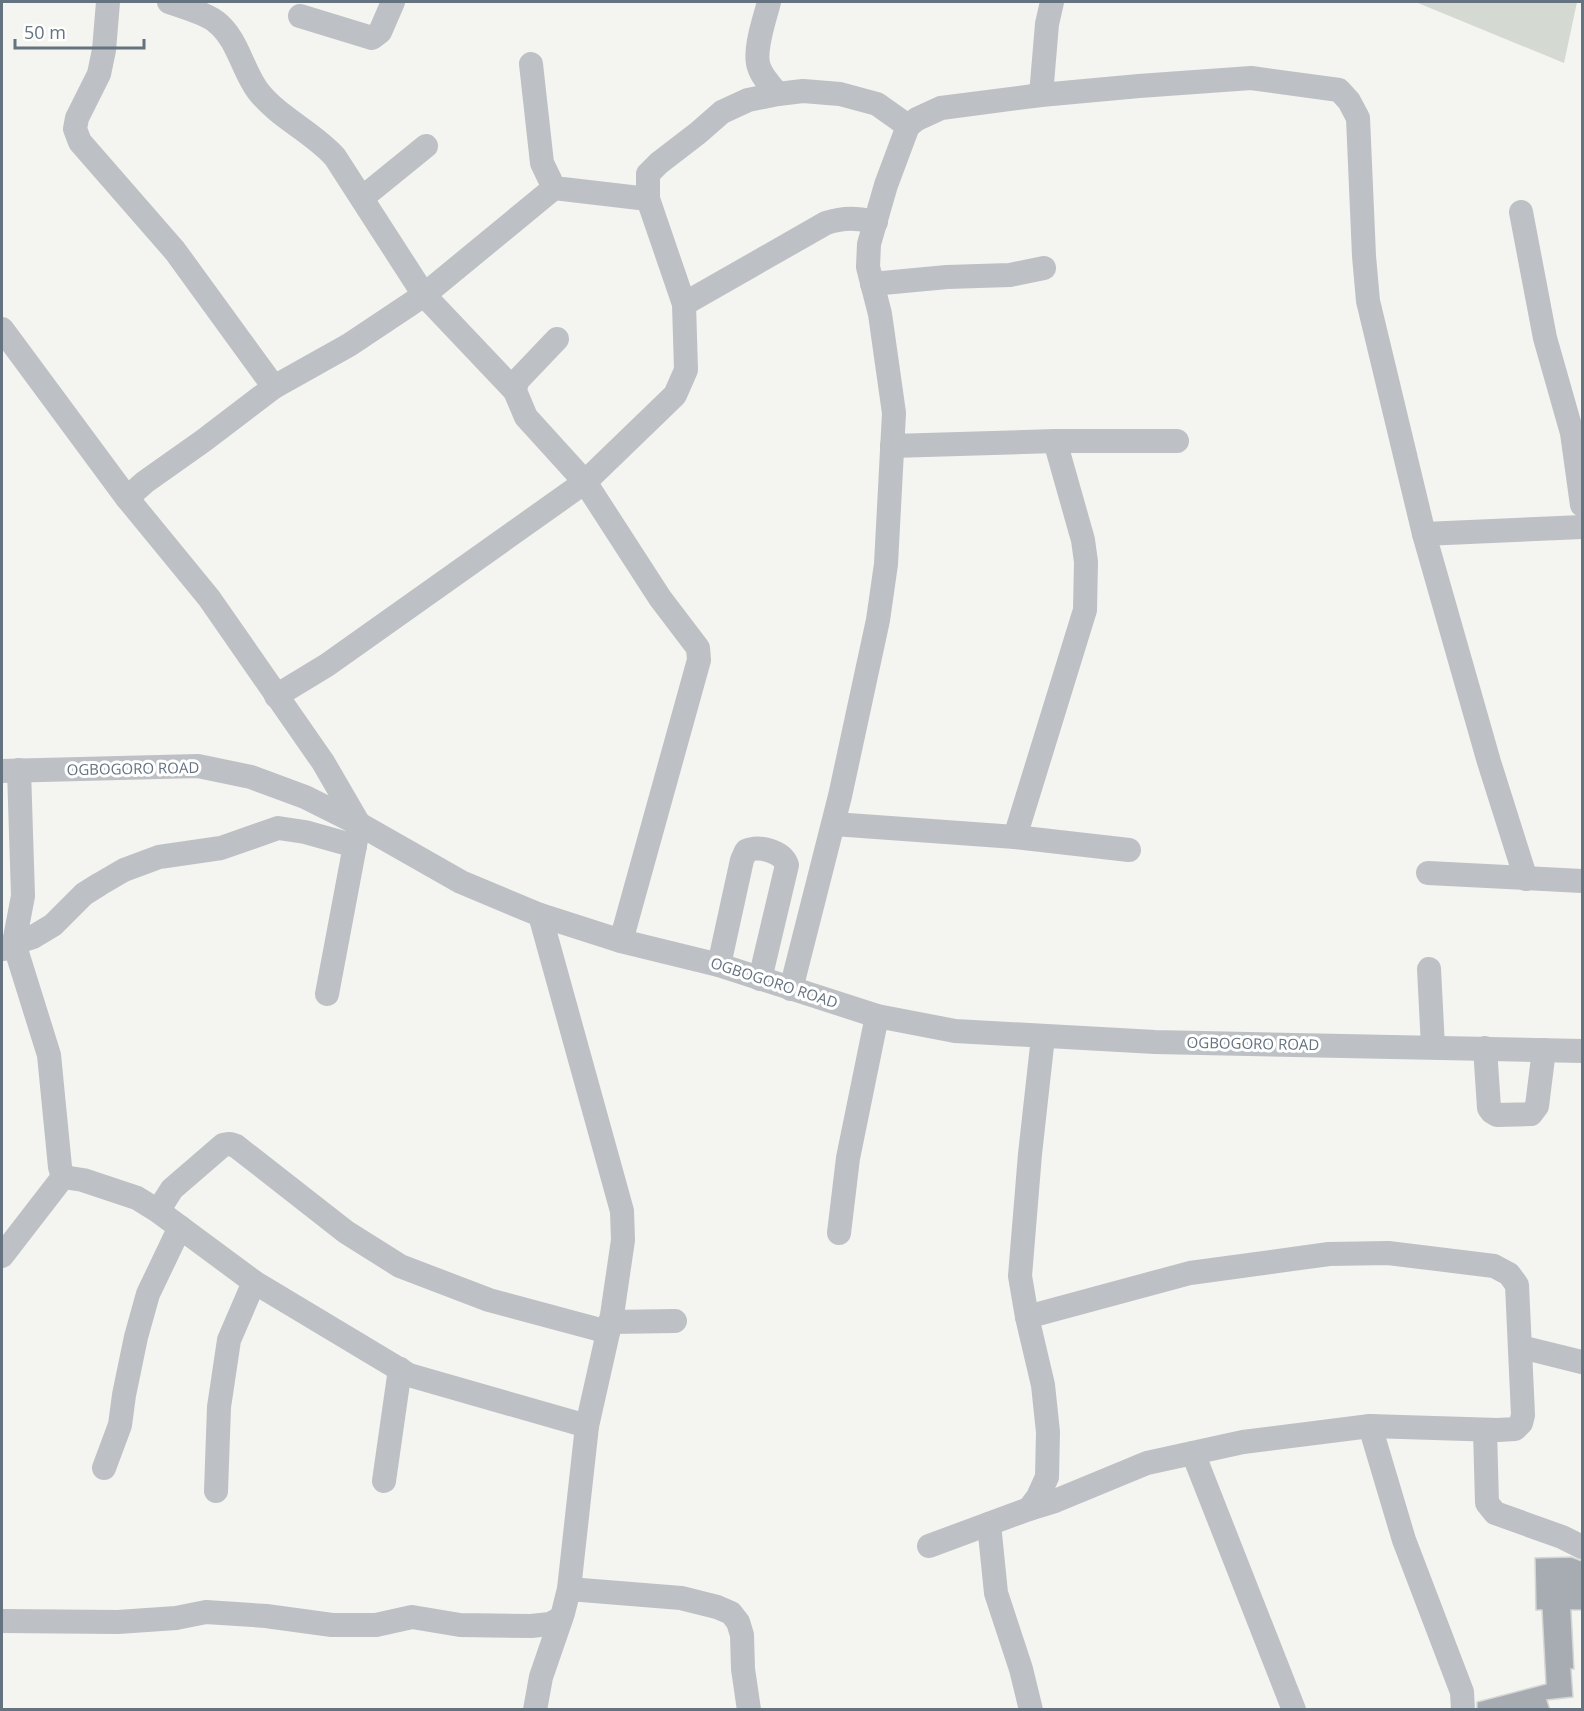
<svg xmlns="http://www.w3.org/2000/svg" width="1584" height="1711" font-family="'Open Sans',sans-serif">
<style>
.green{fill:#d4dad2}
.building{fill:#a6acb2;stroke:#d5d5d3;stroke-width:1.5}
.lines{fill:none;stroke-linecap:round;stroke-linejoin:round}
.minor{stroke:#bdc0c4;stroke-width:24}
.labels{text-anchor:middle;stroke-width:6;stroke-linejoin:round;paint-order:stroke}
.street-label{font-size:15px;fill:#65727f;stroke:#fff}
</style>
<rect width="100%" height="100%" fill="#f4f4f0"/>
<polygon class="green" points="1417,2 1577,2 1564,63 1418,3"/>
<polygon class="building" points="1571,1557 1582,1561 1582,1610 1571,1610 1574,1669 1571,1669 1573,1697 1547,1700 1550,1710 1477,1710 1477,1702 1546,1684 1542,1610 1536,1610 1535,1558"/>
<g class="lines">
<g class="minor">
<polyline points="108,2 104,50 99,74 77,118 75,129 80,142 175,251 274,387"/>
<path d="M169,2C180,6 207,14 215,21C238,38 242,70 258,91C279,118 313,132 335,157L424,295L554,188"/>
<path d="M769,2C765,18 753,51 759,67C762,77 771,86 778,94"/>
<polyline points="300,16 372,38 380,32 393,2"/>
<polyline points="531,64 542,163 554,188 648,199"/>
<polyline points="1041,95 1047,24 1052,2"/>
<polyline points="362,198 426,146"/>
<polyline points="1521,212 1545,338 1572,433 1582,505"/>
<polyline points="872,284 947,277 1010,275 1044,268"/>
<path d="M684,304L826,223C845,217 856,218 876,222"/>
<polyline points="2,329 127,498 209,598 323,762 359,824 327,994"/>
<polyline points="557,339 517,381 515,391 526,417 585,482 660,598 698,648 699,660 621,941"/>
<polyline points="892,446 1055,441 1177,441"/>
<polyline points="127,498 145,482 203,441 274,387 349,345 424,295 515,391"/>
<polyline points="276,696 327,665 585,482 675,395 686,370 684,304 648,199 648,174 659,163 698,133 722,112 748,100 778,94 803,91 840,94 877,104 908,126"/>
<polyline points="19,770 23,896 14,943 49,1055 60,1167 63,1177"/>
<polyline points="2,771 198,766 251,777 305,797 359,824 461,882 540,915 621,941 719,965 877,1016 955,1031 1155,1042 1582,1051"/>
<polyline points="834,824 1015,837 1129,850"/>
<polyline points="1015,837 1085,610 1086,562 1083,540 1055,441"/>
<polyline points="1428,873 1582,881"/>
<polyline points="1526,879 1489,762 1424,534 1582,527"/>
<polyline points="4,949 14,943 33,937 53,925 84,894 100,884 124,870 159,857 221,848 278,828 305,832 355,846"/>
<path d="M719,965L742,860L746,851C759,845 782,851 787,865L760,979"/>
<polyline points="1429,969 1433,1047"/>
<polyline points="791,989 840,796 878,620 886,564 894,413 880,314 868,267 869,244 886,185 908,126 917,119 941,108 1041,95 1139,86 1251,78 1339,90 1349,101 1358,118 1364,256 1368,301 1424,534"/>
<polyline points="1485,1048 1489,1108 1492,1112 1497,1115 1531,1114 1537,1106 1544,1050"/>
<polyline points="63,1177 83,1180 137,1198 158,1211 254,1282 409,1375 587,1426"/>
<polyline points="158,1211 172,1189 223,1145 230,1144 236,1146 346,1232 400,1266 489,1300 608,1332"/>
<polyline points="839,1233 848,1158 877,1016"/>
<polyline points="2,1256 63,1177"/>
<polyline points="1027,1317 1190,1273 1329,1254 1388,1253 1494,1266 1509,1274 1517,1285 1523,1415 1521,1423 1515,1429 1498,1430 1370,1426 1243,1442 1147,1463 1055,1501 1029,1509"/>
<polyline points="610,1322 675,1321"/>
<polyline points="1521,1347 1582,1362"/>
<polyline points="1370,1426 1404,1540 1462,1692 1463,1710"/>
<polyline points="1485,1430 1487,1503 1495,1513 1562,1537 1582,1547"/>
<polyline points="1193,1453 1294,1710"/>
<polyline points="104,1468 120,1425 124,1395 136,1337 148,1294 180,1227"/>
<polyline points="384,1481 400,1369"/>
<polyline points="216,1491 219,1407 229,1340 254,1282"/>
<polyline points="989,1524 996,1593 1021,1669 1031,1710"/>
<polyline points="929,1546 1029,1509 1038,1497 1047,1477 1048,1432 1043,1385 1027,1317 1020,1276 1030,1154 1043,1037"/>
<polyline points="569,1589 681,1598 717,1607 731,1613 738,1622 742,1635 743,1669 749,1710"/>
<polyline points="2,1621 118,1622 176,1618 206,1612 266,1616 332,1625 376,1625 412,1617 460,1625 531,1626 550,1624 561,1618"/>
<polyline points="535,1710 541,1677 563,1613 569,1589 587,1426 612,1315 623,1240 622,1211 540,915"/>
</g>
</g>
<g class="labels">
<g class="street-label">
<text transform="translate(133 769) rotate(-1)" y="5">OGBOGORO ROAD</text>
<text transform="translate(774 983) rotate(18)" y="5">OGBOGORO ROAD</text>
<text transform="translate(1253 1044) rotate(1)" y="5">OGBOGORO ROAD</text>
</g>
</g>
<rect width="1584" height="1711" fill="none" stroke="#65727f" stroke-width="6"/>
<path d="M15 39v9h129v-9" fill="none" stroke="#65727f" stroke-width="3"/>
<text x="24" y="39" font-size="18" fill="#65727f" stroke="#ffffff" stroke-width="4.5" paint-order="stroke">50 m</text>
</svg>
